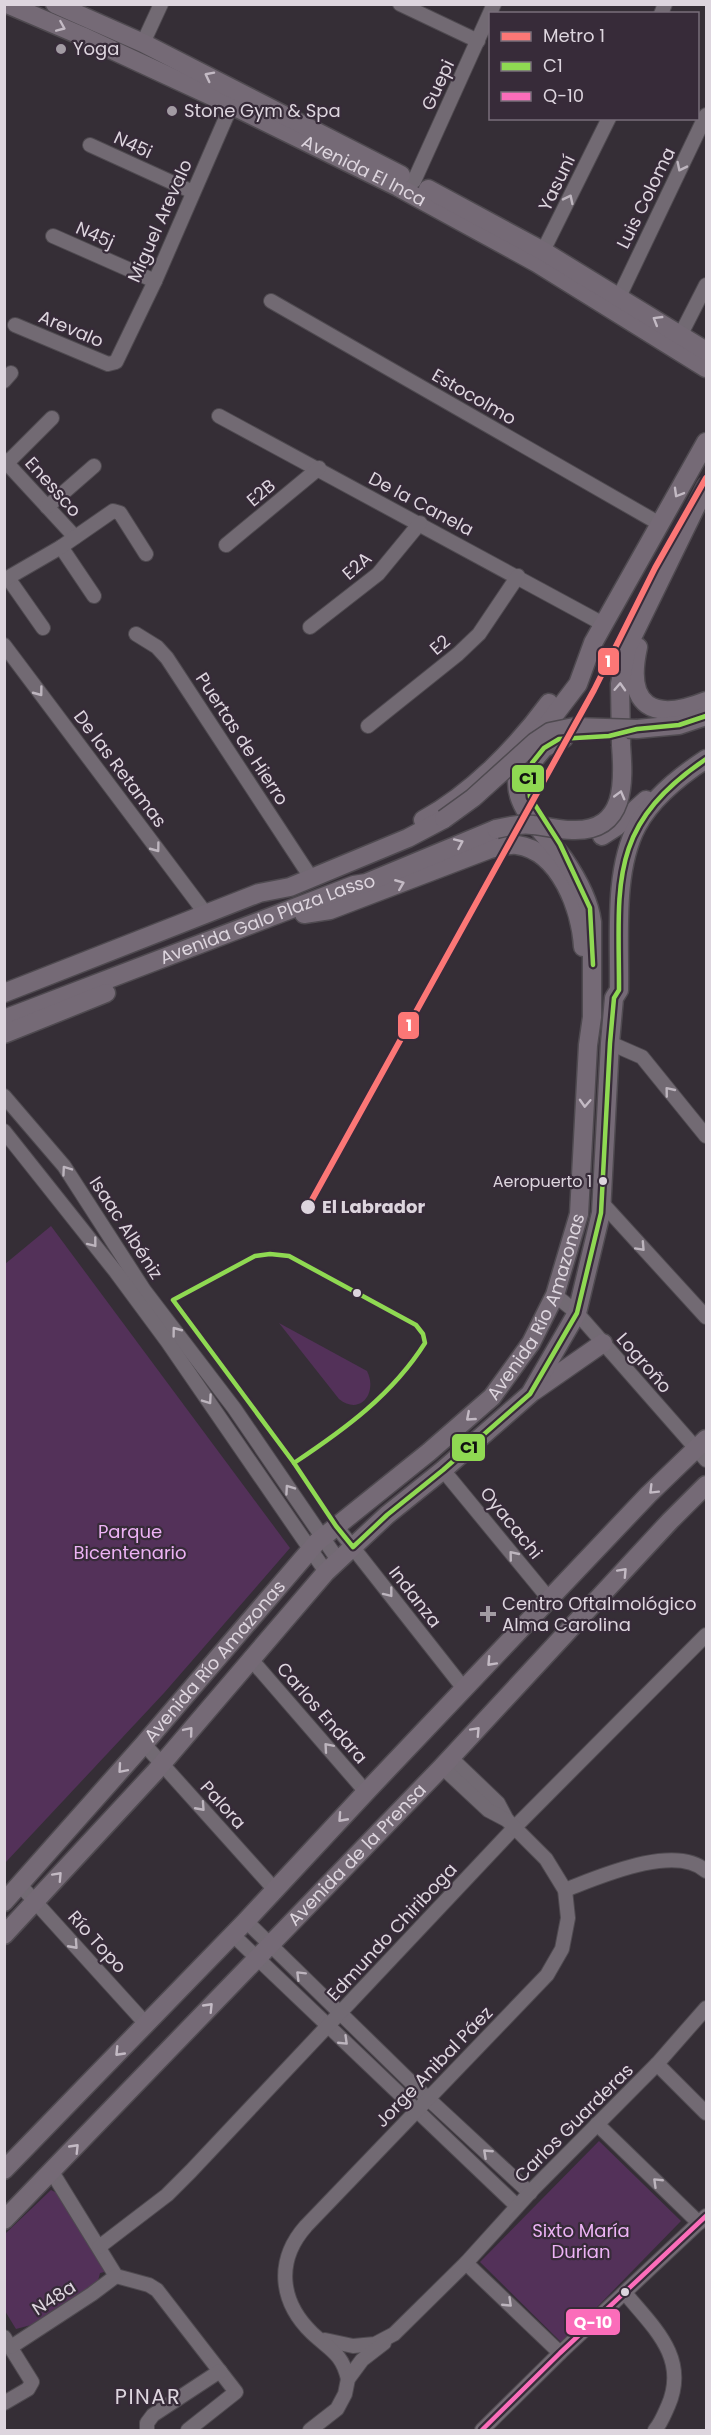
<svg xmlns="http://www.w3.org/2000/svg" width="711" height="2435" font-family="Poppins,sans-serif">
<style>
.green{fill:#533159}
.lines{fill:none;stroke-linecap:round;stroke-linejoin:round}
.minor-casing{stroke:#4f4a50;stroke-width:16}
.major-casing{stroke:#4f4a50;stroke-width:21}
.minor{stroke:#726a73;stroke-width:14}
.major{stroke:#756a76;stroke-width:18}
.major-bridge-casing{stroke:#4f4a50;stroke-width:21;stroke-linecap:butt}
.major-bridge{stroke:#756a76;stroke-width:18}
.bus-1-casing{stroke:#372b39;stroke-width:9}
.bus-2-casing{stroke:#372b39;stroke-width:9}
.bus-1{stroke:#8fd952;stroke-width:4.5}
.bus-2{stroke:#fb6dba;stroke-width:4.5}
.metro-1-casing{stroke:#372b39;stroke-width:10}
.metro-1{stroke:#fc7776;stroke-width:6}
.oneway{stroke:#c3bac4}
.oneway2{stroke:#bdb5be}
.poi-dot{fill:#a29ba3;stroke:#372b39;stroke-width:2}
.bus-dot{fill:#ddd5de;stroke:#372b39;stroke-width:2}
.labels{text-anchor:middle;stroke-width:4.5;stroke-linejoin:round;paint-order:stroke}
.bus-label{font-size:16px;fill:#ddd5de;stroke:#372b39;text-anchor:end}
.poi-label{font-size:18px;fill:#ddd5de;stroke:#372b39;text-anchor:start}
.street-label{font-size:18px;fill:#ddd5de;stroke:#372b39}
.stop-label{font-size:18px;font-weight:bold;fill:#ddd5de;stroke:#372b39;text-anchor:start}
.park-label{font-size:18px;fill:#edb3f5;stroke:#372b39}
.quarter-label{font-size:21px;letter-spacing:1.5px;fill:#ddd5de;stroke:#372b39}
.line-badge{stroke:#372b39;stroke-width:2}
.badge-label{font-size:16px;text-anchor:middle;font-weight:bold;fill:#fff}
.pale-badge-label{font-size:16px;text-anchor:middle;font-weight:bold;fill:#111}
</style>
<rect width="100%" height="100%" fill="#352e36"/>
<g class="green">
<polygon points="51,1226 290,1548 164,1693 5,1863 5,1264"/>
<path d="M279,1323L367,1371C378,1393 360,1416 339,1399Z"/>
<polygon points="599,2141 681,2221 562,2343 480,2262"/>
<polygon points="51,2190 57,2193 109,2271 100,2273 98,2281 31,2325 16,2329 5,2311 5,2234"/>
</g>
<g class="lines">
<g class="minor-casing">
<g id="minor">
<polyline points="400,4 478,41"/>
<polyline points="661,14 665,4"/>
<polyline points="143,43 161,4"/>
<polyline points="90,145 193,192"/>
<polyline points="414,181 494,4"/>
<polyline points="53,236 155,281"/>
<polyline points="539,259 609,118"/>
<polyline points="619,297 706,115"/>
<polyline points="271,301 660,524"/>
<polyline points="15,325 108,364 116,362 155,281 235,97"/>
<polyline points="681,334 706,285"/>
<polyline points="4,381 11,373"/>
<polyline points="219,416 605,625"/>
<polyline points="4,460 75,537"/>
<polyline points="7,463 52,418"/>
<polyline points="47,507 94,466"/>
<polyline points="226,545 319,468"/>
<polyline points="61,547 94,596"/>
<polyline points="8,578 43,628"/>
<polyline points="4,580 61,547 113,511 120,513 146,554"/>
<polyline points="310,627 378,574 420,523"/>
<polyline points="136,634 157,647 167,658 308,873"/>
<polyline points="4,645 206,914"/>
<polyline points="368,726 458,654 479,634 518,576"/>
<polyline points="610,1043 642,1057 706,1136"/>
<polyline points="4,1096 64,1166 144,1290 234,1408 338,1560"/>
<polyline points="4,1131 116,1272 167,1341 326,1572"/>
<polyline points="602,1203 706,1317"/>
<polyline points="555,1295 577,1313 706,1460"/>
<polyline points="443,1470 550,1600"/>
<polyline points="336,1526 465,1690"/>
<polyline points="250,1658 366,1792"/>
<polyline points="144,1744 276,1891"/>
<polyline points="451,1758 498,1803 507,1820"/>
<polyline points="20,1885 146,2024"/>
<path d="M565,1890C599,1877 675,1843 706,1871"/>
<polyline points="246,1921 422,2093 530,2193"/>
<polyline points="233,1935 517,2206"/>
<polyline points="657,2064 706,2113"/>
<polyline points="597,2124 699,2223"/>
<polyline points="52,2172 116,2276 149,2285 157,2290 236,2392 188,2430"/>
<polyline points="99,2247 167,2195 191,2171 515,1827 706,1635"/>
<polyline points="466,2263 560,2353"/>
<path d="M625,2293C654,2328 689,2358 668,2406C664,2415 661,2423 655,2430"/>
<polyline points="4,2337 32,2382 28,2389 4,2403"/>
<polyline points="325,2340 353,2346 375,2344 394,2334 466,2263 534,2188 657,2064 706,2008"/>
<polyline points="11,2347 92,2294 116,2276"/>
<path d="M348,2379C342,2353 330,2350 312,2333C280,2302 275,2261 306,2226L547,1975L562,1949L568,1918L565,1890L546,1859L507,1820L488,1810L442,1767"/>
<polyline points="147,2430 147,2423 153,2415 220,2371"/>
<polyline points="310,2430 337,2409 345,2394 348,2379 362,2360 384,2343"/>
<polyline points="482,2430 560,2353 706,2216"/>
</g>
</g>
<g class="major-casing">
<g id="major">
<path id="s1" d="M7,4L82,36L231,105L398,187L537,263L706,368"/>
<polyline points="55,4 143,43 401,175"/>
<polyline points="428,189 543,251 706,351"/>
<path d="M638,647C625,707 653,722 706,701"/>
<polyline points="637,729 679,725 706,716"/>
<polyline points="621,743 620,684 627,648 706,486"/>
<polyline points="533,761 544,748 564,738"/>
<path d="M423,820C472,793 516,748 549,703"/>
<polyline points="602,836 616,827 646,800"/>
<path d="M304,914L330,910L490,849C499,847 508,844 517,845C560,851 581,910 583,947"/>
<polyline points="4,993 259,893 290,887 408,838 444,819"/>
<path id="s2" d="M4,1019L354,885L366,883L496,829"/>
<polyline points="4,1034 106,993"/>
<polyline points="534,1391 603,1343"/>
<path id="s3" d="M4,1902L144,1744L317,1542L429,1452L492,1397L531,1343L555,1295L579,1214L588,1045L592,1017V922C589,899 577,878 564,859C539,825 498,798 527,751L578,684L593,643L706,442"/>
<path d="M4,1935L155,1772L326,1572L387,1515L443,1470L530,1394L577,1313L601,1213L610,1043L614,998L619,990C620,939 613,871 637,826C652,798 680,776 706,759"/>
<polyline points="4,2170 246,1921 366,1792 648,1495 706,1439"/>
<path id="s4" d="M4,2220L442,1767L670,1521L706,1485"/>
</g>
</g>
<use href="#minor" class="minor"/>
<use href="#major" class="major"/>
<g class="major-bridge-casing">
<g id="major-bridge">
<polyline points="444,819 473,798 535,742 550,732 574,727 637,729"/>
<path d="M496,829C508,826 521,823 533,825C547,826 561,831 575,830C626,830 624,782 621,745"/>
</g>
</g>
<use href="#major-bridge" class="major-bridge"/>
<g class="bus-1-casing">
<g id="bus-1">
<polyline points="593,965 590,908 560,844 530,797 528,779 532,763 544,748 559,739 609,736 637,729 679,725 706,716"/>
<path d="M270,1254L289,1256L416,1325L423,1334L425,1343C392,1395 345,1429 294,1463L173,1300L255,1256Z"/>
<path d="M294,1463L336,1526L353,1547L387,1515L443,1470L530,1394L577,1313L601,1213L610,1043L614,998L619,990C619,883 607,826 706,759"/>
</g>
</g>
<g class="bus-2-casing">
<polyline id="bus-2" points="482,2430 560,2353 706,2216"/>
</g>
<use href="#bus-1" class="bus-1"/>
<use href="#bus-2" class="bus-2"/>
<g class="metro-1-casing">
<polyline id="metro-1" points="308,1207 594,690 655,568 706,478"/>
</g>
<use href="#metro-1" class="metro-1"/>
</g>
<defs><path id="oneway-chevron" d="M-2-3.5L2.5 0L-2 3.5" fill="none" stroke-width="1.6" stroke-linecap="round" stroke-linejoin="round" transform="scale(1.5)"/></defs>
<g class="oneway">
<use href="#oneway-chevron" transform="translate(61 27) rotate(23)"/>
<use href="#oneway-chevron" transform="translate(209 76) rotate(-153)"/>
<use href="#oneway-chevron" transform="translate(657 320) rotate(-149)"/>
<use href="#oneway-chevron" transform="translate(678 493) rotate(120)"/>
<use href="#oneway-chevron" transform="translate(620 687) rotate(-87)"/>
<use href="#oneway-chevron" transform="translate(620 795) rotate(-75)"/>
<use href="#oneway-chevron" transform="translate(459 843) rotate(-24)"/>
<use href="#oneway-chevron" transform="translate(400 884) rotate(-22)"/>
<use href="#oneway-chevron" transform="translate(585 1103) rotate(93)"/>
<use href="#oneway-chevron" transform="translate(470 1417) rotate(139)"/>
<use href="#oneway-chevron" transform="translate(653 1490) rotate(135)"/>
<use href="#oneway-chevron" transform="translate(623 1572) rotate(-47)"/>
<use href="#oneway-chevron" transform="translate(491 1662) rotate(133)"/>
<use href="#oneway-chevron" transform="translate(189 1731) rotate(-50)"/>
<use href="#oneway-chevron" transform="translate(476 1731) rotate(-47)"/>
<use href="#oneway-chevron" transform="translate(122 1769) rotate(131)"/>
<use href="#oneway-chevron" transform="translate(342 1818) rotate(132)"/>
<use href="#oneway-chevron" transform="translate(58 1876) rotate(-47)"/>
<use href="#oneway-chevron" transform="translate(209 2007) rotate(-46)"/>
<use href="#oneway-chevron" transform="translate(119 2052) rotate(134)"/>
<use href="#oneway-chevron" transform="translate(75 2148) rotate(-46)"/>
</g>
<g class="oneway2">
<use href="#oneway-chevron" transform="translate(681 167) rotate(116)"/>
<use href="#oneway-chevron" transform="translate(569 199) rotate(-64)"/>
<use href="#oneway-chevron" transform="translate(39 692) rotate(53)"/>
<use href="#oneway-chevron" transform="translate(156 848) rotate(53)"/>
<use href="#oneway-chevron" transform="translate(669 1091) rotate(-129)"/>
<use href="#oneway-chevron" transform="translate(66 1170) rotate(-125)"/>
<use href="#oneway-chevron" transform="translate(93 1243) rotate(52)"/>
<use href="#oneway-chevron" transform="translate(641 1247) rotate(47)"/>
<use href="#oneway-chevron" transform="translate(176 1331) rotate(-127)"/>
<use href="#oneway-chevron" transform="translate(208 1400) rotate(55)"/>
<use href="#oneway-chevron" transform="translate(289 1489) rotate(-125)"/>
<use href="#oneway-chevron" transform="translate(513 1555) rotate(-129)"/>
<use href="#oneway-chevron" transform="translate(389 1593) rotate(52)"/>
<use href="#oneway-chevron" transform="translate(328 1747) rotate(-131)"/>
<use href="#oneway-chevron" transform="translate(201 1807) rotate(48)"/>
<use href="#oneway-chevron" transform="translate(74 1945) rotate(48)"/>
<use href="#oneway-chevron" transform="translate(300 1975) rotate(-135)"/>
<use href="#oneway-chevron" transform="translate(344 2041) rotate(44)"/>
<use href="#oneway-chevron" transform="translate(487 2153) rotate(-137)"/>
<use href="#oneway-chevron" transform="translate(657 2182) rotate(-136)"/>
<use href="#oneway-chevron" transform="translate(508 2303) rotate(44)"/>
</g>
<g class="poi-dot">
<circle cx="61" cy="49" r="6"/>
<circle cx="172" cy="111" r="6"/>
<path d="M485 1605h6v6h6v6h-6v6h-6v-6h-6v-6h6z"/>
</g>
<g class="bus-dot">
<circle cx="603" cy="1181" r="5"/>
<circle cx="308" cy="1207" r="8"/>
<circle cx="357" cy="1293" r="5"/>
<circle cx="625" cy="2292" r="5"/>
</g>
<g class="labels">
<g class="bus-label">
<text x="592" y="1187">Aeropuerto 1</text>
</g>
<g class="poi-label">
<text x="73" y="55">Yoga</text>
<text x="184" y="117">Stone Gym &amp; Spa</text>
<text x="502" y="1610">Centro Oftalmológico<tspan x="502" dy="21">Alma Carolina</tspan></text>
</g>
<g class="street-label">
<text transform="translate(438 85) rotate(-65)" y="6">Guepi</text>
<text transform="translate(133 145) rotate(25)" y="6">N45i</text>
<text dy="6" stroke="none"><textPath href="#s1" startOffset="394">Avenida El Inca</textPath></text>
<text transform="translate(557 183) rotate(-64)" y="6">Yasuní</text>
<text transform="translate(646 198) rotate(-64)" y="6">Luis Coloma</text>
<text transform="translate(160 221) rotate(-66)" y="6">Miguel Arevalo</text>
<text transform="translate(95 235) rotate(24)" y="6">N45j</text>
<text transform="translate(71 329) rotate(23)" y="6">Arevalo</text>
<text transform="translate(474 397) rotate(30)" y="6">Estocolmo</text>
<text transform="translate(53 487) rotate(48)" y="6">Enessco</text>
<text transform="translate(261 493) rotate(-40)" y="6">E2B</text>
<text transform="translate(421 504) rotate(28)" y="6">De la Canela</text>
<text transform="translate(357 566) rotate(-41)" y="6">E2A</text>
<text transform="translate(440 645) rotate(-40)" y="6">E2</text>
<text transform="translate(242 739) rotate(57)" y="6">Puertas de Hierro</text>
<text transform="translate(120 769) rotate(53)" y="6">De las Retamas</text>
<text dy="6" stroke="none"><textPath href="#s2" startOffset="282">Avenida Galo Plaza Lasso</textPath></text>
<text transform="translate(126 1228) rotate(57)" y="6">Isaac Albéniz</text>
<text dy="6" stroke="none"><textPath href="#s3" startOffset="806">Avenida Río Amazonas</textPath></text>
<text transform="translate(644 1363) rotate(49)" y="6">Logroño</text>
<text transform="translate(511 1523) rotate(51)" y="6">Oyacachi</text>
<text transform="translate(415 1597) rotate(52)" y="6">Indanza</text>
<text dy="6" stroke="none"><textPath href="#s3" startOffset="320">Avenida Río Amazonas</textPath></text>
<text transform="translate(322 1713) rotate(49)" y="6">Carlos Endara</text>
<text transform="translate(223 1805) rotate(48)" y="6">Palora</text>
<text dy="6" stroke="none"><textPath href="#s4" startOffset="508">Avenida de la Prensa</textPath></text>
<text transform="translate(392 1932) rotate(-47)" y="6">Edmundo Chiriboga</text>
<text transform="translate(97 1942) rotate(48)" y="6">Río Topo</text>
<text transform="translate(434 2067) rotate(-46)" y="6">Jorge Anibal Páez</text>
<text transform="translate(574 2123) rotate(-45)" y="6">Carlos Guarderas</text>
<text transform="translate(54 2298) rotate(-33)" y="6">N48a</text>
</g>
<g class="stop-label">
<text x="322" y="1213">El Labrador</text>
</g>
<g class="park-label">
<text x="130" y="1538">Parque<tspan x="130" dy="21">Bicentenario</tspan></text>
<text x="581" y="2237">Sixto María<tspan x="581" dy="21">Durian</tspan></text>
</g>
<g class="quarter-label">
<text x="148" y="2404">PINAR</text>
</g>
</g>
<g class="line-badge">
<rect x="597" y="647" width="23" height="29" rx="6" fill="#fc7776"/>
<rect x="511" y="764" width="34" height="29" rx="6" fill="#8fd952"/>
<rect x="397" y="1011" width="23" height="29" rx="6" fill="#fc7776"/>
<rect x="451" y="1433" width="35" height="29" rx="6" fill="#8fd952"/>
<rect x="565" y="2308" width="56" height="28" rx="6" fill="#fb6dba"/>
</g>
<g class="badge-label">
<text x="608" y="667">1</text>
<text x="409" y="1031">1</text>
<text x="593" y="2328">Q-10</text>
</g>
<g class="pale-badge-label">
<text x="528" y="784">C1</text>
<text x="469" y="1453">C1</text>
</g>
<rect width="711" height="2435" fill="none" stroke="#ddd5de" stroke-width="12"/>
<rect x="489" y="12" width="210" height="108" fill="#372b39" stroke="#796f7b" stroke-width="1.5"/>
<rect x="501" y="32" width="30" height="9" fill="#fc7776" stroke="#796f7b" stroke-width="1.5"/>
<text x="543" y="42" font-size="18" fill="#ddd5de">Metro 1</text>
<rect x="501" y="62" width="30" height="9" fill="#8fd952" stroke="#796f7b" stroke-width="1.5"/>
<text x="543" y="72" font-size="18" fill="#ddd5de">C1</text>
<rect x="501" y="92" width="30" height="9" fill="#fb6dba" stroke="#796f7b" stroke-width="1.5"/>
<text x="543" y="102" font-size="18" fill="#ddd5de">Q-10</text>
</svg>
